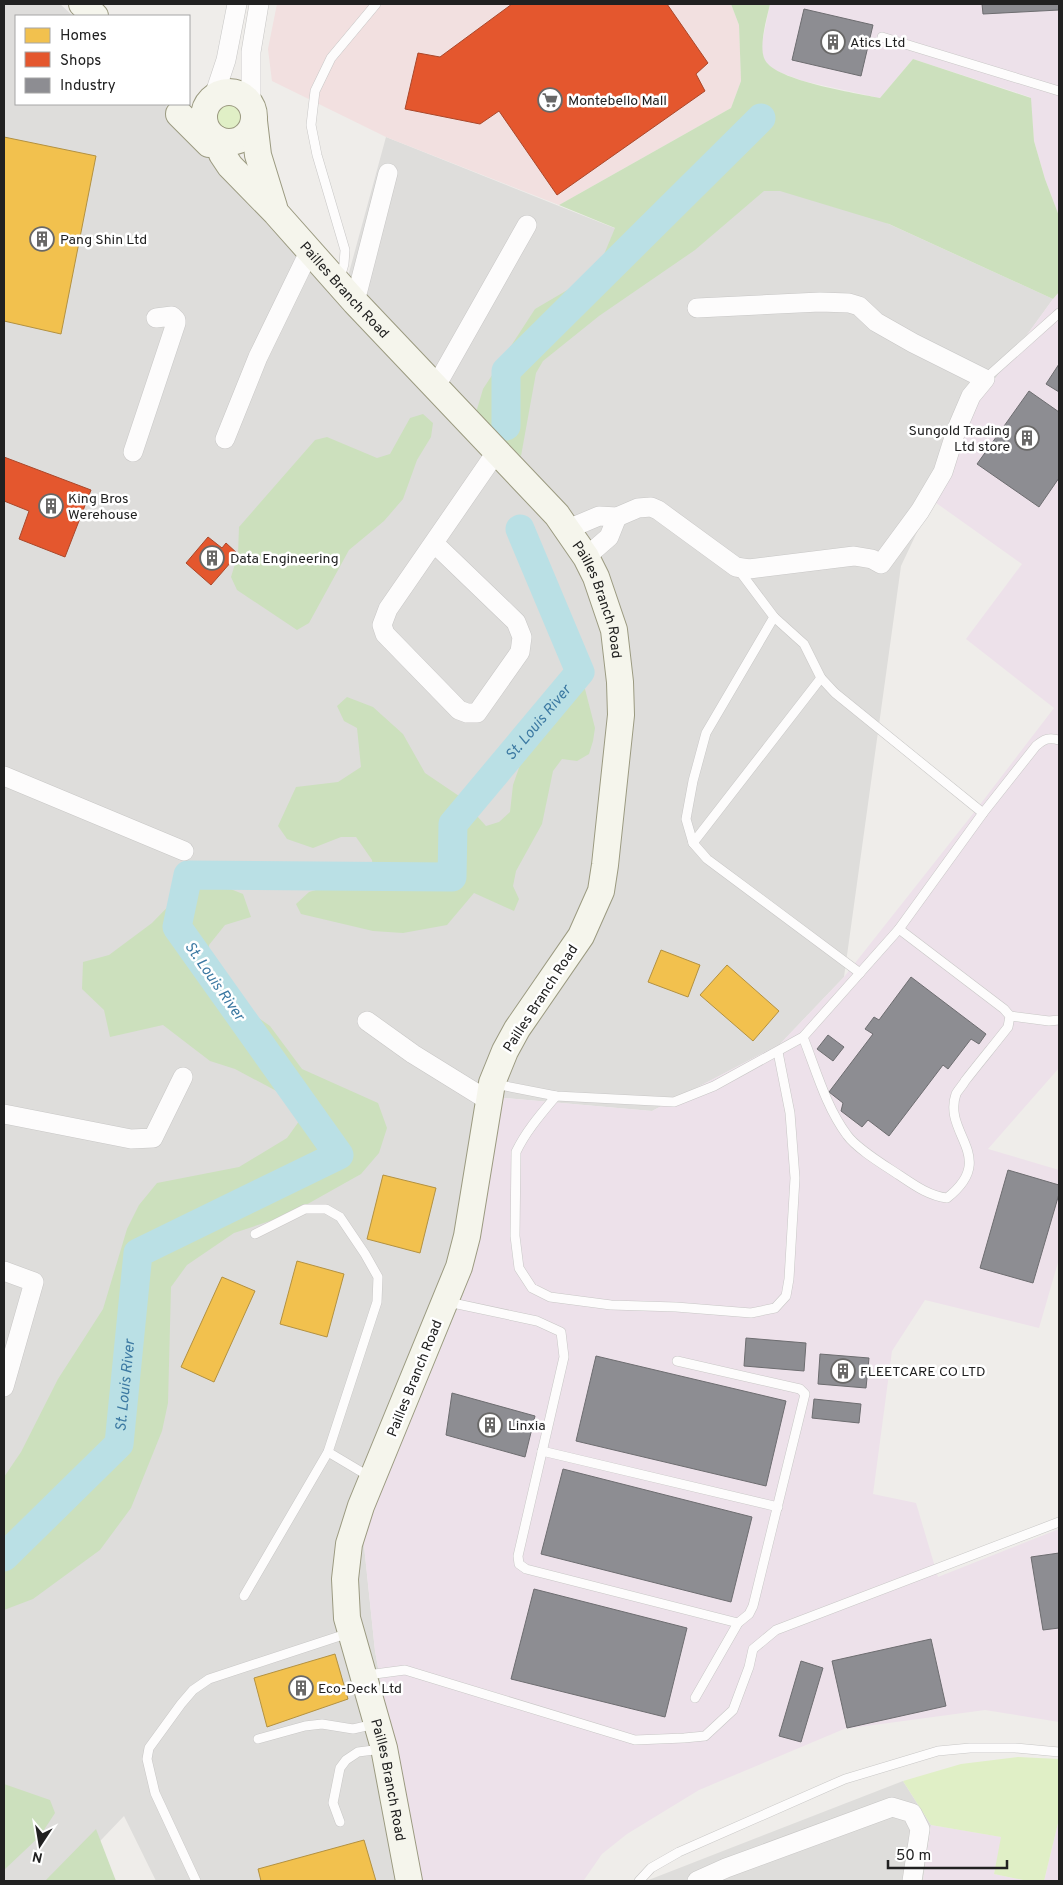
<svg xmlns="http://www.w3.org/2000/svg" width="1063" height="1885" font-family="Overpass,sans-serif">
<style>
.residential{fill:#dedddb}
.commercial{fill:#f2e0e0}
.industrial{fill:#ede1ea}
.grass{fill:#e0efc6}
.forest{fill:#cce0bd}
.homes{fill:#f2c14e;stroke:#b39140}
.shops{fill:#e4572e;stroke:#aa472a}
.industry{fill:#8d8d92;stroke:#6d6d70}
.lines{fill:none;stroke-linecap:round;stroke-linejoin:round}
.river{stroke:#bae0e5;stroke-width:29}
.lane-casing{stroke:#c8c7c6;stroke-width:10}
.street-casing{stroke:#c8c7c6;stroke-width:20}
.secondary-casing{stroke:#9b9a80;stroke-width:28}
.lane{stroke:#fdfcfc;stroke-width:9}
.street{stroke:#fdfcfc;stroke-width:19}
.secondary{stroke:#f5f5ec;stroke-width:26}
.labels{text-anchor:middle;stroke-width:5;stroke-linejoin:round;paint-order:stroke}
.poi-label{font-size:14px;fill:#212121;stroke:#fff;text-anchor:start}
.street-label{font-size:14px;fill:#212121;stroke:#fff}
.water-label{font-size:15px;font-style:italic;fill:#3c79a2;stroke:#fff}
</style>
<rect width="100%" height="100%" fill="#efedea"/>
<g class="residential">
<polygon points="4,4 60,4 73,16 16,16 16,104 164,104 347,280 386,137 667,249 775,172 1053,299 979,401 901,566 844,977 780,1044 652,1111 504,1098 464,1293 363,1536 375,1651 417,1881 156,1881 124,1816 62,1881 4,1881"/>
<polygon points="903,1781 931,1825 923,1881 646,1881"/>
</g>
<polygon class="commercial" points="277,4 731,4 739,25 741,81 731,108 559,205 386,137 272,81 268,49"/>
<g class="industrial">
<polygon points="770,4 1059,4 1059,216 1045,179 1034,141 1030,97 913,59 880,98 803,81 774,70 765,61 761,48"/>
<polygon points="1059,292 1059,1068 988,1149 1059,1170 1059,1259 1039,1328 925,1300 892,1351 873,1494 916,1503 938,1577 1059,1529 1059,1722 985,1710 844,1729 699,1790 627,1834 602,1854 584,1880 587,1881 417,1881 375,1651 363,1536 464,1293 504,1098 652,1111 780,1044 844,977 972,815 1054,708 966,639 1022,564 932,500 979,401 1053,299"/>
<polygon points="1059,1819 1059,1881 1044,1881"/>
<polygon points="931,1825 1002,1837 994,1874 1028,1881 923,1881"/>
</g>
<g class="grass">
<circle cx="228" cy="118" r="13"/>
<polygon points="1018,1757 1059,1759 1059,1819 1044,1881 1028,1881 994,1874 1001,1837 931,1825 903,1781 961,1764"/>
</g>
<g class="forest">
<path d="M731,4H770C767,18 758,47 765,60C776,81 856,93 880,98L913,59L1031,98L1034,141L1045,179L1059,216V292L1053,299L889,224L780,191H764L695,250L599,316L543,361L536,373L521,456L475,416L483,389L535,309L581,282L600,264L615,228L559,205L731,108L741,81L739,25Z"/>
<polygon points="423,414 433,423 431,437 417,460 403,499 384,521 349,550 309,623 297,630 237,590 231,577 238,554 239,527 315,440 327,437 377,458 390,454 410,418"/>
<polygon points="585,689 595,728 593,741 589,754 577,761 562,759 553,771 542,824 516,871 513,886 519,899 514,911 474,893 447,925 403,933 373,931 301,914 296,904 309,892 373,874 372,860 356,837 341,837 313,848 287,839 278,826 296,787 338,782 361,767 357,728 344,721 337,706 347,697 373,707 403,734 425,773 459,796 486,826 499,822 510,812 513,785 545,693"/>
<polygon points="190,884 218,884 243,894 251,917 225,925 209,945 208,973 225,994 270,1026 302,1069 378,1103 387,1128 379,1153 361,1174 288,1215 234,1233 187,1265 171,1287 168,1403 162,1431 131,1508 100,1550 33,1599 4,1610 4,1477 21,1452 58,1379 103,1309 127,1229 139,1205 157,1183 239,1167 287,1138 302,1117 284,1095 235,1069 210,1061 163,1025 110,1037 104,1010 82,989 83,962 109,955 152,923"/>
<polygon points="4,1784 50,1800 55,1813 40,1836 4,1870"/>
<polygon points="96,1829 116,1881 45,1881"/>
</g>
<g class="homes">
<polygon points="4,137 96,156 61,334 4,321"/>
<polygon points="661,950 700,965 688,997 648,982"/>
<polygon points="727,965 779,1011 753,1041 700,995"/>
<polygon points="383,1175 436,1188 420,1253 367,1239"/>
<polygon points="297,1261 344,1274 327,1337 280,1324"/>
<polygon points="222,1277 255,1291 214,1382 181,1367"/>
<polygon points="335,1654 348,1699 267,1727 254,1678"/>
<polygon points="364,1840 376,1881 261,1881 258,1869"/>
</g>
<g class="shops">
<polygon points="512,4 667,4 708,63 696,74 705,91 557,195 499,111 480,124 405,109 418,53 440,57"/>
<polygon points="4,457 91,490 65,557 19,539 29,511 4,501"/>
<polygon points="208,537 222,548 226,543 238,554 211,585 186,563"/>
</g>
<g class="industry">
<polygon points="982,4 1059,4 1059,10 983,14"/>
<polygon points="804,9 873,25 861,76 792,60"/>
<polygon points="1059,364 1059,392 1046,384"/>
<polygon points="1029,391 1059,412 1059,478 1039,507 977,464"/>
<polygon points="911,977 986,1034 979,1044 971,1039 948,1069 943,1065 889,1136 868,1120 862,1127 841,1111 843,1103 829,1092 873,1034 865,1029 874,1017 879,1020"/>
<polygon points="828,1035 844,1047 833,1061 817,1049"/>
<polygon points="1008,1170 1059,1185 1059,1194 1033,1283 980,1268"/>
<polygon points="746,1338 806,1343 804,1371 744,1366"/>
<polygon points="820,1354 869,1358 866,1388 818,1384"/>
<polygon points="596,1356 786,1401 766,1486 576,1441"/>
<polygon points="452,1393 535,1416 525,1457 446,1435"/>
<polygon points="814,1399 861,1404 859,1423 812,1418"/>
<polygon points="563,1469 752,1517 731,1602 541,1554"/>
<polygon points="1059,1553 1059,1628 1043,1630 1031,1557"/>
<polygon points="534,1589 687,1628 665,1717 511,1679"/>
<polygon points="931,1639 946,1706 847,1728 832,1661"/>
<polygon points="801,1661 823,1668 801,1742 779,1736"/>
</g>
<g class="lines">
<g class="river">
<polyline points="506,426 506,371 761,118"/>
<path id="s1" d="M4,1557L119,1444L138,1253L339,1155L177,927L188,875L452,877L453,824L580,672L520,529"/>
</g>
<g class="lane-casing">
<g id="lane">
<polyline points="882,37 1059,91"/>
<polyline points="340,278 344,264 345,250 317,155 311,125 315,91 331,58 376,4"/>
<polyline points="985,379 1059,313"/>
<polyline points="738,569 774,617 706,733 693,781 686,819 693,843 707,859 860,973"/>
<polyline points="774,617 804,644 821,678 835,693 983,813"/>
<polyline points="693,843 821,678"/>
<polyline points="1010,1016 1049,1021 1059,1020"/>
<path d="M803,1037C816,1070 826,1107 847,1135C857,1149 884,1165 899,1175C914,1185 929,1196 947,1198C999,1157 942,1134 956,1094C958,1090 963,1085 965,1081C979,1063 994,1045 1008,1027L1010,1016L1004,1009L899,929"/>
<path d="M495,1084L556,1096L674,1102L714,1086L803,1037L899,929L983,813L1036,746C1044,739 1049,737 1059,740"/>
<path d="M556,1096C541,1114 526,1131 516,1152L515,1236L519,1268L532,1288L550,1297L611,1305L676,1307L751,1313L775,1308L786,1296L789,1279L795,1178L790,1113L778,1052"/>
<polyline points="448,1302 537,1321 561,1332 564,1357 518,1556 519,1564 526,1569 738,1623"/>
<polyline points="677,1361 800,1389 805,1394 753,1606 749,1614 738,1623 695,1698"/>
<polyline points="542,1451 778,1507"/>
<polyline points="328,1452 370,1477"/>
<polyline points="244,1596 328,1452 377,1302 378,1277 365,1254 340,1217 326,1209 305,1209 255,1234"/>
<polyline points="367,1675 405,1670 635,1740 684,1738 705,1736 733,1710 749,1667 753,1649 776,1630 1059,1522"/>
<polyline points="258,1739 305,1726 322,1724 353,1729 375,1724"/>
<polyline points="340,1822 333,1803 340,1768 346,1760 358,1752 382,1749"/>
<polyline points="196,1881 155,1793 147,1759 149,1748 181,1704 193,1690 209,1679 349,1633"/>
<polyline points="639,1881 651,1868 679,1852 845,1779 938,1751 970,1748 1015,1748 1059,1752"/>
</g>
</g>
<g class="street-casing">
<g id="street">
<polyline points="214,96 226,60 237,4"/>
<polyline points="251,104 251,52 259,4"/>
<polyline points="355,302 388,173"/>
<polyline points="436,386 527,225"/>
<polyline points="225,439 258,357 310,250"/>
<polyline points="133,452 176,323 176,320 172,316 156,318"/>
<polyline points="568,529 599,516 617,517 638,508 651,507 658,510 736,567 749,569 854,556 872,559 881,564 920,511 943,472 956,431 971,396 985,379 913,343 876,322 859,306 849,303 820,302 697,308"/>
<polyline points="435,544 516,622 522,637 520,652 477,713 467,713 459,710 385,634 382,625 388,609 497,451"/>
<polyline points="586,557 609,537 617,517"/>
<polyline points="4,776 184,851"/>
<polyline points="367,1021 413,1054 489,1101"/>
<polyline points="4,1114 131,1139 153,1138 183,1077"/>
<polyline points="4,1271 34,1282 4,1387"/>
<polyline points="697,1881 726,1868 892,1807 912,1813 920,1829 912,1881"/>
</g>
</g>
<g class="secondary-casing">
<g id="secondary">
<polyline points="82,4 95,16"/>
<circle cx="229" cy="117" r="25"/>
<polyline points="179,114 209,144"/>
<polyline points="254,121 258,155 274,207"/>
<path id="s2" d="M217,139L222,154L230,166L276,213L355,302L557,515L586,557L596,577L614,630L620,682L621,715L605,865L601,891L581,936L517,1029L505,1051L492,1083L467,1236L459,1267L361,1506L349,1544L345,1579L347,1618L384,1748L409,1881"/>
</g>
</g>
<use href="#lane" class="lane"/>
<use href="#street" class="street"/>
<use href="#secondary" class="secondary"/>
</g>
<defs>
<g id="building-ring" transform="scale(1.25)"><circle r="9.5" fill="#fff" stroke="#696867" stroke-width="1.5"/><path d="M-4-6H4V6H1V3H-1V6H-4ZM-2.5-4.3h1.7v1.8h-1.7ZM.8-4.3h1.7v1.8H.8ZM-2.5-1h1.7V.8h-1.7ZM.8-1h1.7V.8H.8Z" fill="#696867"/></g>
<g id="supermarket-ring" transform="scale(1.25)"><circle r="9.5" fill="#fff" stroke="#696867" stroke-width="1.5"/><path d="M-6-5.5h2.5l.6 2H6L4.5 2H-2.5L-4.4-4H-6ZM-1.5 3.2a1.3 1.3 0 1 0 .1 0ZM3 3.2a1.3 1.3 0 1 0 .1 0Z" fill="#696867"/></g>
</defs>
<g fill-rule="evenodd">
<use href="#building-ring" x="833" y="42"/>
<use href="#supermarket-ring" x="550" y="100"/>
<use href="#building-ring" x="42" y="239"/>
<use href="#building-ring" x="1027" y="438"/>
<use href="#building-ring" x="51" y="506"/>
<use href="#building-ring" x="212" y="558"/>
<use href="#building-ring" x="843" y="1371"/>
<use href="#building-ring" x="490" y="1425"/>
<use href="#building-ring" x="301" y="1688"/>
</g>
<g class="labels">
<g class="poi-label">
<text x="850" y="47">Atics Ltd</text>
<text x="568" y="105">Montebello Mall</text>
<text x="60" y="244">Pang Shin Ltd</text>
<text x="1010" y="435" text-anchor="end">Sungold Trading<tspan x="1010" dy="16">Ltd store</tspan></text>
<text x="68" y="503">King Bros<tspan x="68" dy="16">Werehouse</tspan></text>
<text x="230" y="563">Data Engineering</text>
<text x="860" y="1376">FLEETCARE CO LTD</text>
<text x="508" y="1430">Linxia</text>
<text x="318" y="1693">Eco-Deck Ltd</text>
</g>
<g class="street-label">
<text dy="5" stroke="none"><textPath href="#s2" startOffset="199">Pailles Branch Road</textPath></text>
<text dy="5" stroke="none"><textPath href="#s2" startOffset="604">Pailles Branch Road</textPath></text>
<text transform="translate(540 998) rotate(-57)" y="5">Pailles Branch Road</text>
<text transform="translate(414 1378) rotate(-68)" y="5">Pailles Branch Road</text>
<text dy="5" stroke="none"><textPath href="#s2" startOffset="1849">Pailles Branch Road</textPath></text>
</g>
<g class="water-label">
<text dy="5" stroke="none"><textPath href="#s1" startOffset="1359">St. Louis River</textPath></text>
<text transform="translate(215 981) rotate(55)" y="5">St. Louis River</text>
<text dy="5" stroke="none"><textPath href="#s1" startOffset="220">St. Louis River</textPath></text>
</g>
</g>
<rect width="1063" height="1885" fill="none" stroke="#212121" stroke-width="10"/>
<rect x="15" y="15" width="175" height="90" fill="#ffffff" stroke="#a6a6a6"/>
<rect x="25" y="28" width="25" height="15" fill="#f2c14e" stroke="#a6a6a6"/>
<text x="60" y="40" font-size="15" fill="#212121">Homes</text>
<rect x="25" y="52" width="25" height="15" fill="#e4572e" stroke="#a6a6a6"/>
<text x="60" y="65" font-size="15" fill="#212121">Shops</text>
<rect x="25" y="78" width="25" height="15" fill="#8d8d92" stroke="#a6a6a6"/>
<text x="60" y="90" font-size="15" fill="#212121">Industry</text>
<g transform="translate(40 1845) rotate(192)" stroke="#ffffff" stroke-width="4" paint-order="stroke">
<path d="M0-4L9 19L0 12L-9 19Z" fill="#212121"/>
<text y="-8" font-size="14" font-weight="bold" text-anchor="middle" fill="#212121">N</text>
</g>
<path d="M888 1860v8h119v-8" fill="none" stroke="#212121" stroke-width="2.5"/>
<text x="896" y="1860" font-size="15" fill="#212121" stroke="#ffffff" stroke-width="4" paint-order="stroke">50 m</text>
</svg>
